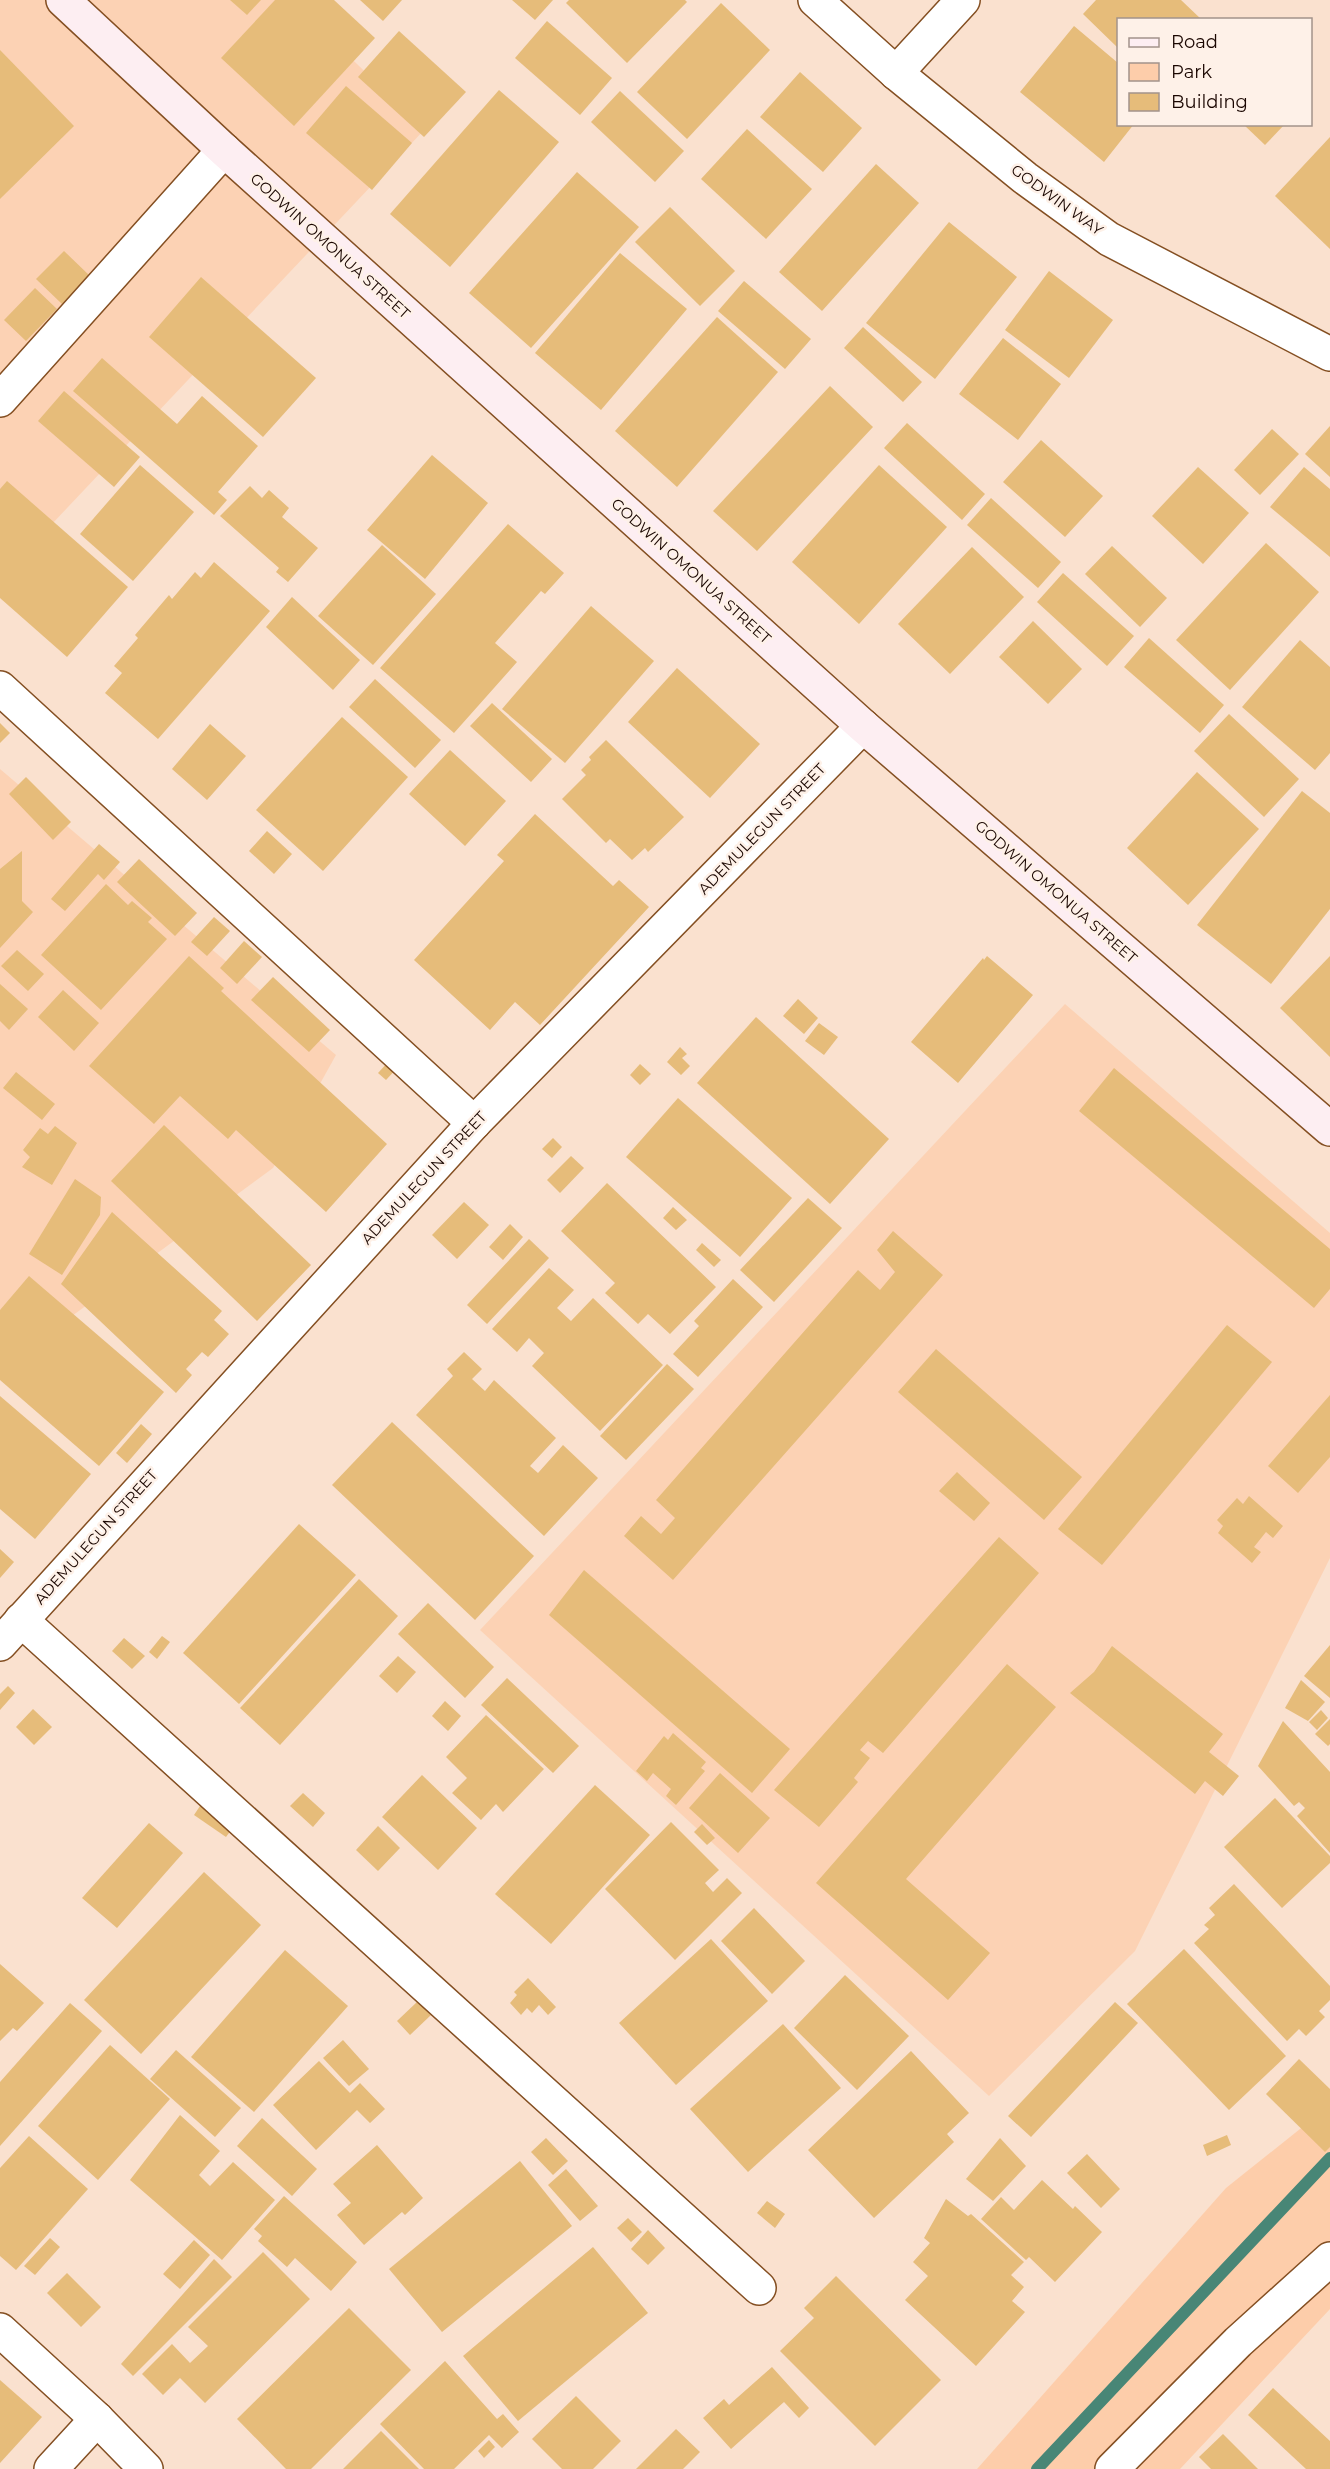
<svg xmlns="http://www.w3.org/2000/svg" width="1330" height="2469" font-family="Montserrat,sans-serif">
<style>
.built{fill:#fcd2b4}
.green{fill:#fdcdaa}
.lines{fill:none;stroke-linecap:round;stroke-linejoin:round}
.stream{stroke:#488676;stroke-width:12}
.building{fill:#e6bc7a}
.street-casing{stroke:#844f22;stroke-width:36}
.secondary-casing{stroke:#844f22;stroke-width:36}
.street{stroke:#fff;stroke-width:33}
.secondary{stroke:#fdeef2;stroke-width:33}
.labels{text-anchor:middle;stroke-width:5;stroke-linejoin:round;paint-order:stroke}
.street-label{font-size:15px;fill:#1a0600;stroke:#fef1e8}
</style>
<rect width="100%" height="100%" fill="#fae1cf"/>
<g class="built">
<polygon points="0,0 290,0 425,129 0,579"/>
<polygon points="0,769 336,1055 273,1168 0,1369"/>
<polygon points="1065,1004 1330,1233 1330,1558 1135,1951 989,2096 480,1630"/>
</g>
<polygon class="green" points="1330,2105 1330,2309 1180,2469 977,2469 1226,2188"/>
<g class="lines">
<polyline class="stream" points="1037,2469 1330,2158"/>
</g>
<g class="building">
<polygon points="230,0 261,0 247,15"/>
<polygon points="275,0 334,0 375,38 294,126 221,58"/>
<polygon points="360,0 402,0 383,21"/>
<polygon points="512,0 553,0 535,20"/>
<polygon points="569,0 685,0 687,2 627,63 566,3"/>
<polygon points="1096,0 1181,0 1202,20 1118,20 1118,48 1083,14"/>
<polygon points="721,3 770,50 687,139 637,92"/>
<polygon points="547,21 612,78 580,115 515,58"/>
<polygon points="1074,26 1118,63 1118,124 1134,124 1104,162 1020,92"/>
<polygon points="399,31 466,92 424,137 358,77"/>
<polygon points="0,50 74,126 0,199"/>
<polygon points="800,72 862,128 823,172 760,117"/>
<polygon points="346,86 412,143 372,190 306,133"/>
<polygon points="499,90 559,142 450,267 390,214"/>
<polygon points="620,91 684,151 655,182 591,122"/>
<polygon points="1243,124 1285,124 1265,145"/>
<polygon points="747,129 812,189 766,239 701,179"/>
<polygon points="1330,137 1330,249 1275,196"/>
<polygon points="876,164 919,203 822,311 779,272"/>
<polygon points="577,172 639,227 531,348 469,293"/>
<polygon points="670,207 735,271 700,306 635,242"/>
<polygon points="949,222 1017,277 935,379 866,323"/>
<polygon points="64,251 90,276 62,304 36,279"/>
<polygon points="620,253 687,309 601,410 535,353"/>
<polygon points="1049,271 1113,320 1069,378 1005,330"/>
<polygon points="201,277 316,378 263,437 149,337"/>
<polygon points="744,281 811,339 785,369 718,311"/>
<polygon points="35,288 57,309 26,341 4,320"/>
<polygon points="717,317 778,372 677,487 615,431"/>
<polygon points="863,327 922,382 903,402 844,348"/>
<polygon points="1003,338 1061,384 1018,440 959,394"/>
<polygon points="102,358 177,424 202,396 258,446 218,492 227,500 214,515 73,391"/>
<polygon points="830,386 873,427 757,551 713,511"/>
<polygon points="64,391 140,457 114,487 38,421"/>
<polygon points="907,423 985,494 962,520 884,448"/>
<polygon points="1330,426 1330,477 1305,454"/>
<polygon points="1272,429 1299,454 1260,495 1234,470"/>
<polygon points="1041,440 1103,496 1065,537 1003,482"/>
<polygon points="432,455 488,503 425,579 367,530"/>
<polygon points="140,465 194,512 133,581 80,534"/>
<polygon points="879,465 947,527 859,624 792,562"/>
<polygon points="1198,467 1249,513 1203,564 1152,516"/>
<polygon points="1304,467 1330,489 1330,557 1270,507"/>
<polygon points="7,481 128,587 67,657 0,598 0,489"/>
<polygon points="250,486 262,498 269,490 289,508 282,517 318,548 288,582 276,572 279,568 220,516"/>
<polygon points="991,498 1061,562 1038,588 967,525"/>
<polygon points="508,524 564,573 545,594 541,591 495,643 517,662 454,733 380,668"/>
<polygon points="1266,543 1319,592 1230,690 1176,640"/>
<polygon points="382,545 436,594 373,665 318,616"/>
<polygon points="1112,546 1167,598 1140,627 1085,574"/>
<polygon points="972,547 1024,597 950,674 898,624"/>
<polygon points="214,562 270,611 158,739 105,693 122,673 114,666 138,638 135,635 169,595 172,599 195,572 201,578"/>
<polygon points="1063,573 1134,636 1107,666 1037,602"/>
<polygon points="292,597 360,660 333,690 266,627"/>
<polygon points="591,606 654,661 565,763 502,709"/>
<polygon points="1033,621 1082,669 1048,704 999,657"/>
<polygon points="1149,638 1224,705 1200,733 1124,667"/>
<polygon points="1300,640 1330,667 1330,753 1315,770 1242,707"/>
<polygon points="677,668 760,744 710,798 628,722"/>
<polygon points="375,679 441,740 415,768 349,707"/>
<polygon points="492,703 552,759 531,782 470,726"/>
<polygon points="1229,714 1299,779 1264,817 1194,751"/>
<polygon points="342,717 408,777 323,871 256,810"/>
<polygon points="0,723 10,733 0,743"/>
<polygon points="210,724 246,756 207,800 172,769"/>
<polygon points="606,740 684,817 648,852 645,848 632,860 610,839 606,843 562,799 586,775 581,770 591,760 589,757"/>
<polygon points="450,750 506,801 465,846 409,794"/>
<polygon points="1197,772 1259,829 1188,905 1127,848"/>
<polygon points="26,777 71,822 53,840 9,794"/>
<polygon points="1302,791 1330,813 1330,909 1271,984 1197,925"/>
<polygon points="535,814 613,886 619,880 649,907 540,1025 515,1002 490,1030 414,960 504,861 497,855"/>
<polygon points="267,831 292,854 274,874 249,851"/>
<polygon points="99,844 120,862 104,880 98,874 65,911 51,899"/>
<polygon points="22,851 22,901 33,912 0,948 0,869"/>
<polygon points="139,859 197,913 175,936 117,882"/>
<polygon points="106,884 128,905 132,901 152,918 148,922 167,939 101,1010 41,955"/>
<polygon points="214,917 230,931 207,956 191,942"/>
<polygon points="244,941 262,957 237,984 220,968"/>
<polygon points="17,950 44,974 28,991 1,966"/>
<polygon points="189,956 224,988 221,991 387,1144 326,1212 236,1130 228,1139 180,1096 154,1124 89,1066"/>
<polygon points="987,956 1033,995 958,1083 911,1042 983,958 984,960"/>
<polygon points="1330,956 1330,1057 1280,1008"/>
<polygon points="273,977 330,1030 309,1052 251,1000"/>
<polygon points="0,984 28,1009 9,1030 0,1021"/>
<polygon points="63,990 99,1023 74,1051 38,1017"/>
<polygon points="798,999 818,1018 804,1034 783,1016"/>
<polygon points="756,1017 889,1139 830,1204 697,1083"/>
<polygon points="819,1023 838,1037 824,1055 805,1041"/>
<polygon points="680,1047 687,1054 682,1058 690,1066 681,1075 667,1062"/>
<polygon points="390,1060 398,1067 386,1080 378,1073"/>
<polygon points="640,1064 651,1074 640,1085 630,1075"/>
<polygon points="1114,1068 1330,1249 1330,1289 1314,1308 1079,1111"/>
<polygon points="16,1072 55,1104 42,1120 3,1088"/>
<polygon points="678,1098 792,1198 740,1257 626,1157"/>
<polygon points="164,1125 311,1265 257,1321 111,1181"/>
<polygon points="55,1126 77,1143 52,1185 22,1167 30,1157 23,1150 40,1128 48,1134"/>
<polygon points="553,1138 562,1147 552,1158 542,1149"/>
<polygon points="571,1156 584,1168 560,1193 547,1180"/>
<polygon points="75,1179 101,1197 100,1215 62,1275 29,1254"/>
<polygon points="607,1183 716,1287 670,1334 648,1314 638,1324 605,1293 615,1283 561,1231"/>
<polygon points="808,1198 842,1228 774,1302 740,1270"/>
<polygon points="464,1202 489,1225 457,1259 432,1235"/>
<polygon points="673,1207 687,1220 676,1230 663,1218"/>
<polygon points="112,1212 222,1311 214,1320 229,1334 208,1357 202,1352 186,1369 192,1375 176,1393 61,1284"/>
<polygon points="510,1224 523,1237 503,1260 489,1247"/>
<polygon points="893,1231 943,1275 673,1580 624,1536 641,1516 661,1534 675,1518 656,1500 858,1270 880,1290 895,1272 877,1250"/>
<polygon points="529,1239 549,1258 487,1324 467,1305"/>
<polygon points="702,1243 721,1260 714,1267 696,1250"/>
<polygon points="549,1268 574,1290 557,1308 571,1321 593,1298 663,1365 600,1431 532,1366 544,1353 529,1338 517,1352 492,1329"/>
<polygon points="29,1276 164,1392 99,1466 0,1380 0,1310"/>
<polygon points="733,1279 763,1307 698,1377 673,1354 699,1326 694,1321"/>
<polygon points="1227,1325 1272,1362 1102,1565 1058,1529"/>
<polygon points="936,1349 1082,1477 1044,1520 898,1392"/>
<polygon points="464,1352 482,1369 472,1379 485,1391 494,1380 556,1438 530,1466 538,1473 563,1445 598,1478 544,1536 416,1415 453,1376 447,1369"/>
<polygon points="667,1364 694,1389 626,1460 600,1436"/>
<polygon points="1330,1395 1330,1457 1298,1493 1268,1466"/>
<polygon points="0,1396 91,1474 35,1539 0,1509"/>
<polygon points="392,1422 534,1556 475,1620 332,1485"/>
<polygon points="141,1424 152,1434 127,1463 116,1453"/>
<polygon points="957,1472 990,1503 974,1521 939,1491"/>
<polygon points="1249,1496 1283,1526 1273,1538 1266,1532 1254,1547 1261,1552 1252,1563 1218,1533 1223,1526 1217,1520 1237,1498 1243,1504"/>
<polygon points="299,1524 356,1575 239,1704 183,1653"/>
<polygon points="999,1537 1039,1573 883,1753 868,1741 860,1750 870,1758 854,1778 858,1782 819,1827 774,1790"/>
<polygon points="0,1549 14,1562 0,1578"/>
<polygon points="584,1570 790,1749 752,1793 549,1615"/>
<polygon points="359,1579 398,1616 280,1745 240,1708"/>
<polygon points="428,1603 494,1667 465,1698 398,1634"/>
<polygon points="162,1636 170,1642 157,1659 149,1652"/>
<polygon points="124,1638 145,1656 132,1669 112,1651"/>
<polygon points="1330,1645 1330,1698 1304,1676"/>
<polygon points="1112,1646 1223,1734 1209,1752 1239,1776 1223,1796 1205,1781 1195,1794 1070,1693 1094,1672"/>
<polygon points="398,1656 416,1672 397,1693 379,1676"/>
<polygon points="1007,1664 1056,1707 906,1879 990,1953 948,2000 816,1883"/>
<polygon points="507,1678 579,1746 553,1773 481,1705"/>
<polygon points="1301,1680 1325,1702 1308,1721 1285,1708"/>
<polygon points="8,1686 15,1693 0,1710 0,1694"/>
<polygon points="445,1701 461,1716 448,1731 432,1716"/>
<polygon points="33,1709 52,1727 34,1745 16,1727"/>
<polygon points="1321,1710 1328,1718 1317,1730 1309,1722"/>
<polygon points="486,1715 544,1769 503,1812 496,1804 481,1820 452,1793 467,1778 446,1757"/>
<polygon points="1330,1719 1330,1744 1328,1746 1315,1734"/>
<polygon points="1283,1721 1330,1772 1330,1853 1297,1816 1305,1808 1299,1802 1294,1806 1258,1766"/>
<polygon points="673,1733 706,1762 701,1768 705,1771 676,1805 666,1796 671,1789 653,1773 647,1781 636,1771 664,1736 668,1740"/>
<polygon points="720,1773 770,1818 738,1853 689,1808"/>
<polygon points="422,1775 477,1828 438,1870 382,1817"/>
<polygon points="595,1785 650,1835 551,1944 495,1894"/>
<polygon points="303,1793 325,1813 313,1827 290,1806"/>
<polygon points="1275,1798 1330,1856 1330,1863 1282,1908 1224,1847"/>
<polygon points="204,1800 237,1822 226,1837 194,1815"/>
<polygon points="671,1822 719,1870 705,1883 713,1892 727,1878 742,1893 675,1960 605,1889"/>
<polygon points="149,1823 183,1853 117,1928 82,1898"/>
<polygon points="702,1824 715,1838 707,1845 694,1832"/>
<polygon points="378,1826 400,1848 378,1871 356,1850"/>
<polygon points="204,1872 261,1925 141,2054 84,2000"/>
<polygon points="1234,1884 1330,1986 1330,2000 1319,2011 1325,2017 1306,2036 1299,2029 1287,2041 1194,1943 1209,1929 1204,1925 1215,1915 1209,1908"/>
<polygon points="754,1908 805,1961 772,1994 721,1941"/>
<polygon points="711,1939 768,2001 676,2085 619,2023"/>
<polygon points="1184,1949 1286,2056 1229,2110 1127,2004"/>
<polygon points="285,1950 348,2006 254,2112 191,2057"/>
<polygon points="0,1964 44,2003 17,2031 13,2028 0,2041"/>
<polygon points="845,1975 909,2036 857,2090 794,2028"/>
<polygon points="528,1978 556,2007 548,2015 539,2005 532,2013 527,2008 521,2015 510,2003 517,1995 514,1992"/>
<polygon points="418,2001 431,2015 410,2035 397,2021"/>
<polygon points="1115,2002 1138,2023 1031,2137 1008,2116"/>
<polygon points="70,2003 102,2031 0,2146 0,2082"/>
<polygon points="783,2024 841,2088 748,2172 690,2109"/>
<polygon points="343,2040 369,2069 349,2086 323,2058"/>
<polygon points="110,2045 170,2099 98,2180 38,2126"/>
<polygon points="176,2050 241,2108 215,2137 150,2079"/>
<polygon points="911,2051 969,2113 947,2134 954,2142 874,2218 808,2150"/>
<polygon points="1299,2059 1330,2089 1330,2147 1325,2152 1266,2094"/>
<polygon points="319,2061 350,2093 360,2083 385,2109 370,2123 357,2110 316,2150 273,2105"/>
<polygon points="180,2115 220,2151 199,2175 210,2186 233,2162 275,2200 222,2260 130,2180"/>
<polygon points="262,2118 317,2169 292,2196 237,2146"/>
<polygon points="1227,2135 1231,2145 1207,2156 1203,2145"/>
<polygon points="29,2136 88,2189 16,2270 0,2256 0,2168"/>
<polygon points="546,2138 568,2161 553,2175 531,2152"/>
<polygon points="1000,2138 1026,2166 993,2201 966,2179"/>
<polygon points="377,2145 423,2198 405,2215 402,2212 364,2245 337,2215 351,2203 333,2184"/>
<polygon points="1087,2154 1120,2189 1101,2208 1067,2173"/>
<polygon points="520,2161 572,2226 442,2332 389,2269"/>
<polygon points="566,2169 598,2206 580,2221 548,2185"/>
<polygon points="1042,2180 1073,2209 1075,2206 1102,2232 1055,2282 1029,2257 1026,2260 981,2219 1001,2197 1014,2210"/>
<polygon points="284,2196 357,2262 331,2291 295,2258 287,2267 258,2241 262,2236 254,2229"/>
<polygon points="946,2199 968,2216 971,2214 1024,2262 1011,2275 1024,2287 1012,2301 1025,2312 976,2366 905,2300 928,2276 913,2262 930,2243 924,2238"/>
<polygon points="767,2201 785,2214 775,2228 757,2213"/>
<polygon points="628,2218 642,2232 631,2242 617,2228"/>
<polygon points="648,2230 665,2248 648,2265 631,2249"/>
<polygon points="50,2238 60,2247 35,2275 24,2266"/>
<polygon points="194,2240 210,2255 180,2289 163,2274"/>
<polygon points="593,2247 648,2313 518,2421 463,2356"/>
<polygon points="263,2252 310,2299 205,2403 180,2378 163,2395 142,2374 172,2344 190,2363 208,2346 188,2327"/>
<polygon points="214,2259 232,2277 133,2376 121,2364"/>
<polygon points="67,2273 101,2307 81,2327 47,2293"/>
<polygon points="836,2276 941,2380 875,2446 780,2351 814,2318 804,2308"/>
<polygon points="349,2308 411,2370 311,2469 286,2469 237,2419"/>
<polygon points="445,2361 497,2419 503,2414 519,2432 502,2448 489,2435 454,2469 424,2469 380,2424"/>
<polygon points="772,2367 809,2408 799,2418 784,2402 731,2449 703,2418 724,2399 729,2405"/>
<polygon points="0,2380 42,2417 0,2463"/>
<polygon points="1273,2388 1330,2441 1330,2469 1306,2469 1248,2415"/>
<polygon points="576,2396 621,2441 593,2469 562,2469 532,2439"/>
<polygon points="676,2429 700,2452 683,2469 636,2469"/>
<polygon points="381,2431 419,2469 343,2469"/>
<polygon points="1223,2434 1258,2469 1211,2469 1199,2457"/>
<polygon points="489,2440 495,2447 484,2458 478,2451"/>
</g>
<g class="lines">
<g class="street-casing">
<g id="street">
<polyline points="815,0 896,73 1025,178 1109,239 1330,354"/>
<polyline points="896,73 963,0"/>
<polyline points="0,400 224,150"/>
<polyline points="0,688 474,1123"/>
<polyline points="21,1620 759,2288"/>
<polyline points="0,1644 474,1123 863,726"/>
<polyline points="0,2330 97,2419 146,2469"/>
<polyline points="51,2469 97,2419"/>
<polyline points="1112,2469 1238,2342 1330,2259"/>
</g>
</g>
<g class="secondary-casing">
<polyline id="secondary" points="63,0 224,150 863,726 1330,1129"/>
</g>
<use href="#street" class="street"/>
<use href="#secondary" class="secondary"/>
</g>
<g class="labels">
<g class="street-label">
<text transform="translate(1057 200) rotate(36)" y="5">GODWIN WAY</text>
<text transform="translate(330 246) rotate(42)" y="5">GODWIN OMONUA STREET</text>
<text transform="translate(691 571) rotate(42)" y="5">GODWIN OMONUA STREET</text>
<text transform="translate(762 829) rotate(-46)" y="5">ADEMULEGUN STREET</text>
<text transform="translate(1056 892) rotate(41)" y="5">GODWIN OMONUA STREET</text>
<text transform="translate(424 1178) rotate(-47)" y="5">ADEMULEGUN STREET</text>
<text transform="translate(96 1537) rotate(-48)" y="5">ADEMULEGUN STREET</text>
</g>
</g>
<rect x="1117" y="18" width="195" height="108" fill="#fef1e8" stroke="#a3938b" stroke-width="1.5"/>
<rect x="1129" y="38" width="30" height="9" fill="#fdeef2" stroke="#a3938b" stroke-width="1.5"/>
<text x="1171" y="48" font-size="18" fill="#1a0600">Road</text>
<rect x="1129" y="63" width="30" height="18" fill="#fdcdaa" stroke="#a3938b" stroke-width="1.5"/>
<text x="1171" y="78" font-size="18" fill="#1a0600">Park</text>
<rect x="1129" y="93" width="30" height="18" fill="#e6bc7a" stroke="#a3938b" stroke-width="1.5"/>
<text x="1171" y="108" font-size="18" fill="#1a0600">Building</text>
</svg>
